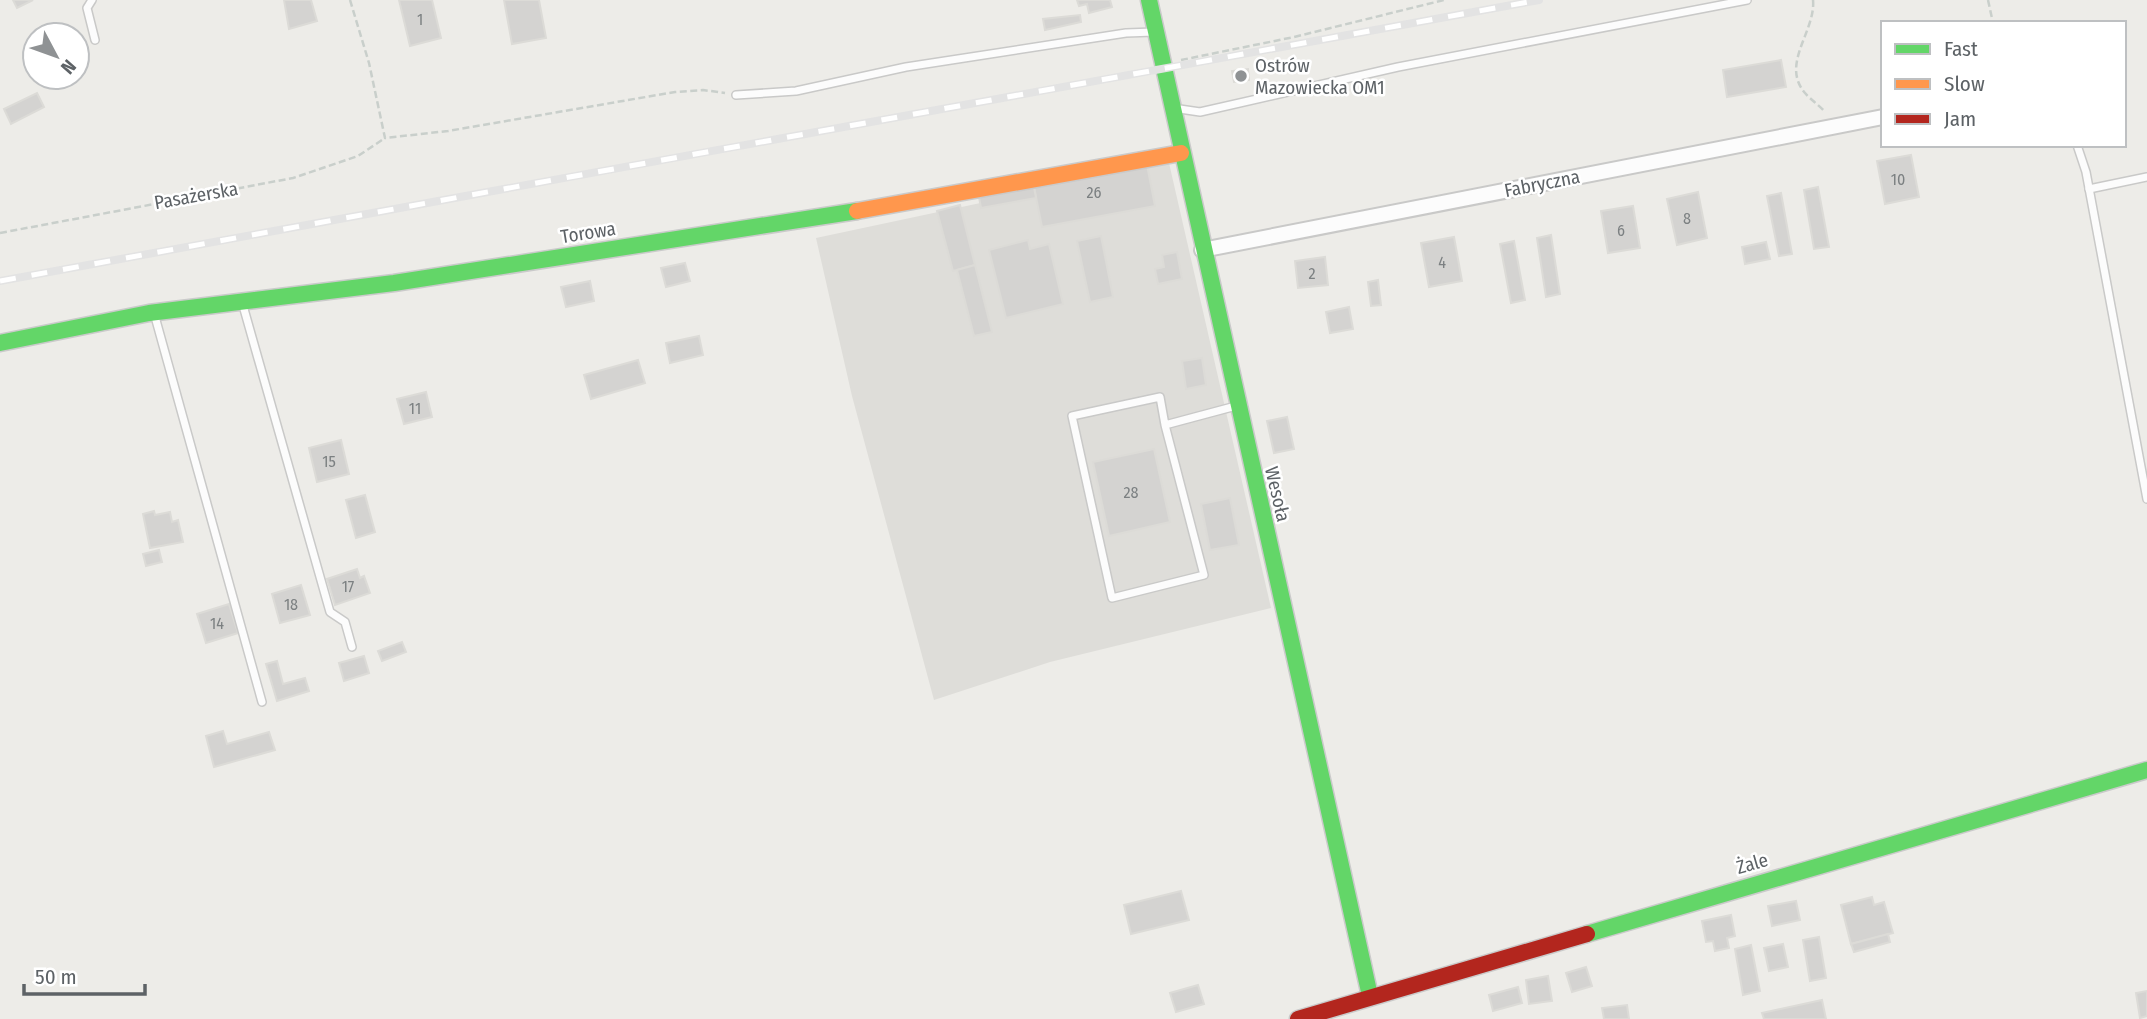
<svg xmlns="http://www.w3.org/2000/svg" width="2147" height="1019" font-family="'Fira Sans Condensed',sans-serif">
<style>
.industrial{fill:#deddd9}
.building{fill:#d4d3d1;stroke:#dcdbd7;stroke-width:2}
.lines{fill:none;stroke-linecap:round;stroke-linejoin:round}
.lane-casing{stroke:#c9c9c8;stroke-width:10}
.street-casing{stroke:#c9c9c8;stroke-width:18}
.fast-casing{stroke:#cacaca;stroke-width:19}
.slow-casing{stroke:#cacaca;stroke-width:19}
.jam-casing{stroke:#cacaca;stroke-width:19}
.path{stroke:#c9cfcb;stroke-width:2.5;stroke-dasharray:7 3.5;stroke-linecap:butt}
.lane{stroke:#fcfcfc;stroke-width:7}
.street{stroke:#fcfcfc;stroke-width:14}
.fast{stroke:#63d668;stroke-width:16}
.slow{stroke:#ff974d;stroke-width:16}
.jam{stroke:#b3261e;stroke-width:16}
.rail-casing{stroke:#e3e3e3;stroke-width:8}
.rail{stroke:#fff;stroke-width:5;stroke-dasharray:16;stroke-linecap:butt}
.poi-dot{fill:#8f9294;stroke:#fff;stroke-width:2.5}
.labels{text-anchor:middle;stroke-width:5;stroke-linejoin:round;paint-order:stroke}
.number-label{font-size:16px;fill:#7c8082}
.poi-label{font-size:19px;fill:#5d6266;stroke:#fff;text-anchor:start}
.street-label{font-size:19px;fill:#5d6266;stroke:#fff}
</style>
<rect width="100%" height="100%" fill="#edece8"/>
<polygon class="industrial" points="1169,163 1271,608 1050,662 934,700 852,396 816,238"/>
<g class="building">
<polygon points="13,0 33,0 17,8"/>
<polygon points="284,0 311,0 317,21 289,29"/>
<polygon points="399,0 432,0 441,38 410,46"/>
<polygon points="504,0 539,0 546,38 512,44"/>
<polygon points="1077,0 1110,0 1112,7 1089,13 1087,4 1079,6"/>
<polygon points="1080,15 1081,22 1045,30 1043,19"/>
<polygon points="58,26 62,35 38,35"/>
<polygon points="35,36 35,52 29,39"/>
<polygon points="1781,60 1786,87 1727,97 1723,70"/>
<polygon points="1248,69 1249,80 1234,82 1232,71"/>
<polygon points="37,93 44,107 11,124 4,109"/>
<polygon points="1911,155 1919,197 1885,204 1877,161"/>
<polygon points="1147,165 1155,206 1042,227 1034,187"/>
<polygon points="1034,187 1036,198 981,208 979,197"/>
<polygon points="1818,187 1829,247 1814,249 1804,190"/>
<polygon points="1698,192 1707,238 1677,245 1667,199"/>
<polygon points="1781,193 1792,254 1779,256 1767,196"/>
<polygon points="960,205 975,265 953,271 937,211"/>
<polygon points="1633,206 1640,248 1608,253 1601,211"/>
<polygon points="1551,235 1560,294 1546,297 1537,238"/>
<polygon points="1101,236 1113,297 1090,302 1077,241"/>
<polygon points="1454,237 1462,281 1429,287 1421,243"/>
<polygon points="1028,240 1030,249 1049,244 1063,304 1006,318 989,250"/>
<polygon points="1514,241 1525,300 1511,303 1500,244"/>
<polygon points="1766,242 1770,259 1745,264 1742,247"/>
<polygon points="1177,252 1182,279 1158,284 1155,269 1164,267 1162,255"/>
<polygon points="1325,257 1328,285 1298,288 1295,261"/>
<polygon points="685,263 690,281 666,287 661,268"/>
<polygon points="975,265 992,332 974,336 957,270"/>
<polygon points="1378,280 1381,305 1371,306 1368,282"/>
<polygon points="590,281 594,301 566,307 561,287"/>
<polygon points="1349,307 1353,329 1330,333 1326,312"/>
<polygon points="699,336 703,355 670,363 666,343"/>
<polygon points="1202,358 1206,385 1186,389 1182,361"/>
<polygon points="638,360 645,383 591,399 584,375"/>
<polygon points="426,392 432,417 404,424 397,399"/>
<polygon points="1287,417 1294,449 1274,453 1267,421"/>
<polygon points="341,440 349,474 317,482 309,448"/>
<polygon points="1154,449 1170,522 1109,536 1093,462"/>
<polygon points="365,495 375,532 356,538 346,500"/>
<polygon points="1230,498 1239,545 1210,550 1201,504"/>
<polygon points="154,511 155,515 170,512 172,522 178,520 183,542 150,548 143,514"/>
<polygon points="159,550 162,562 146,566 143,554"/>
<polygon points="357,569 360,578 364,576 370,593 335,605 327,579"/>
<polygon points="301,585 310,615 280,623 272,594"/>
<polygon points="229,604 238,633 206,643 197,614"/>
<polygon points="402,642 406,652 382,661 378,651"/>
<polygon points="364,656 369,673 344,681 339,663"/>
<polygon points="277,661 283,684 305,678 309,691 277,701 266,664"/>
<polygon points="223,731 227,744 269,732 275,750 214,767 206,736"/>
<polygon points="1181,891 1189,920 1131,934 1124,905"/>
<polygon points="1872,897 1874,905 1884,902 1893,933 1851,944 1841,905"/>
<polygon points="1796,901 1800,920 1772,926 1768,906"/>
<polygon points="1731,915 1735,936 1727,938 1729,948 1715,951 1713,941 1706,942 1702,921"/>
<polygon points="1888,934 1890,942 1854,952 1851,944"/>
<polygon points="1819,937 1826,978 1810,981 1803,940"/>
<polygon points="1783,944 1788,967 1769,971 1764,948"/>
<polygon points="1751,945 1760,991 1743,995 1735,949"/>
<polygon points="1586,967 1592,986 1572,992 1566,973"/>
<polygon points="1548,976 1552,1001 1529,1004 1526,980"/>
<polygon points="1198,985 1204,1004 1176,1012 1170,993"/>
<polygon points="1518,987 1522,1003 1493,1011 1489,995"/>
<polygon points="2147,991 2147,1016 2140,1018 2136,993"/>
<polygon points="1822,1000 1826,1019 1764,1019 1762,1013"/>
<polygon points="1627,1005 1629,1019 1604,1019 1602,1008"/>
</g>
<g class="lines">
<g class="lane-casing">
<g id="lane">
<polyline points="92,0 87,8 95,40"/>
<polyline points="736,95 796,91 906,67 1126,33 1154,32"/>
<polyline points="1173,108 1200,112 1398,67 1747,0"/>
<polyline points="2077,145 2086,172 2147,499"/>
<polyline points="2089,189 2147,177"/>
<polyline points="242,302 330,612 345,622 352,647"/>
<polyline points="154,313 262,702"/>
<polyline points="1165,425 1204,575 1112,598 1072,416 1160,397 1165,425 1236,406"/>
</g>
</g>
<g class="street-casing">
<polyline id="street" points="1202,250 1883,117"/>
</g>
<g class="fast-casing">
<g id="fast">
<polyline points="1149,0 1370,996"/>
<polyline points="0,343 149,313 394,283 857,211"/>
<polyline points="1587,934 2147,770"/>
</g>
</g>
<g class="slow-casing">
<polyline id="slow" points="857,211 1181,153"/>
</g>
<g class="jam-casing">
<polyline id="jam" points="1298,1019 1587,934"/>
</g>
<g class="path">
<polyline points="350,0 369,63 385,138 448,131 675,92 703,90 725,93"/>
<path d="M1813,0C1816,31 1780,64 1805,93C1811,100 1819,105 1825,112"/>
<polyline points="1988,0 1993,23"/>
<polyline points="1181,60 1294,37 1444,0"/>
<polyline points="0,233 293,178 358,156 385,138"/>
</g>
<use href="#lane" class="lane"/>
<use href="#street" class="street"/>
<use href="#fast" class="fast"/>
<use href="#slow" class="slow"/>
<use href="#jam" class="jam"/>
<g class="rail-casing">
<polyline id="rail" points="0,281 1539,0"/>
</g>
<use href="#rail" class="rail"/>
</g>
<circle class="poi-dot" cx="1241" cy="76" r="7"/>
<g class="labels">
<g class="number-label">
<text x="420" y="25">1</text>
<text x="1898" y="185">10</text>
<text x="1094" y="198">26</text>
<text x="1687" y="224">8</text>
<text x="1621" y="236">6</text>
<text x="1442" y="268">4</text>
<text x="1312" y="279">2</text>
<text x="415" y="414">11</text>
<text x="329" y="467">15</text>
<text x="1131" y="498">28</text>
<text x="348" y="592">17</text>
<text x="291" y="610">18</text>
<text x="217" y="629">14</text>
</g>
<g class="poi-label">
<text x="1255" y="72">Ostrów<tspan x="1255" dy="22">Mazowiecka OM1</tspan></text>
</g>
<g class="street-label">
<text transform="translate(1542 183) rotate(-11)" y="7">Fabryczna</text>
<text transform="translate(196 195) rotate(-10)" y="7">Pasażerska</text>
<text transform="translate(588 232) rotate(-9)" y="7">Torowa</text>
<text transform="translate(1278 494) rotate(77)" y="7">Wesoła</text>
<text transform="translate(1752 863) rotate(-16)" y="7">Żale</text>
</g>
</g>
<rect x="1881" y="21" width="245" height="126" fill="#ffffff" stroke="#bec0c2" stroke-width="2"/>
<rect x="1895" y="44" width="35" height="10" fill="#63d668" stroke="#bec0c2" stroke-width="2"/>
<text x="1944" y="56" font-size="21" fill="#5d6266">Fast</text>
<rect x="1895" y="79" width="35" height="10" fill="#ff974d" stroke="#bec0c2" stroke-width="2"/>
<text x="1944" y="91" font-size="21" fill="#5d6266">Slow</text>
<rect x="1895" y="114" width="35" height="10" fill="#b3261e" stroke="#bec0c2" stroke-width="2"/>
<text x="1944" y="126" font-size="21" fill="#5d6266">Jam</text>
<g transform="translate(56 56) rotate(131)"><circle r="33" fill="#ffffff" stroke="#bec0c2" stroke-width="2"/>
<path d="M0-5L12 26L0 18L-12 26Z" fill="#8f9294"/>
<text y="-10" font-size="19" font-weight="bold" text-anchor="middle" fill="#5d6266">N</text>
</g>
<path d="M24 984v10h121v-10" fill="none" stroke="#5d6266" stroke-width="3.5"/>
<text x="35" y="984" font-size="21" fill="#5d6266" stroke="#ffffff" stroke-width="5" paint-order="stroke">50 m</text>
</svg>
